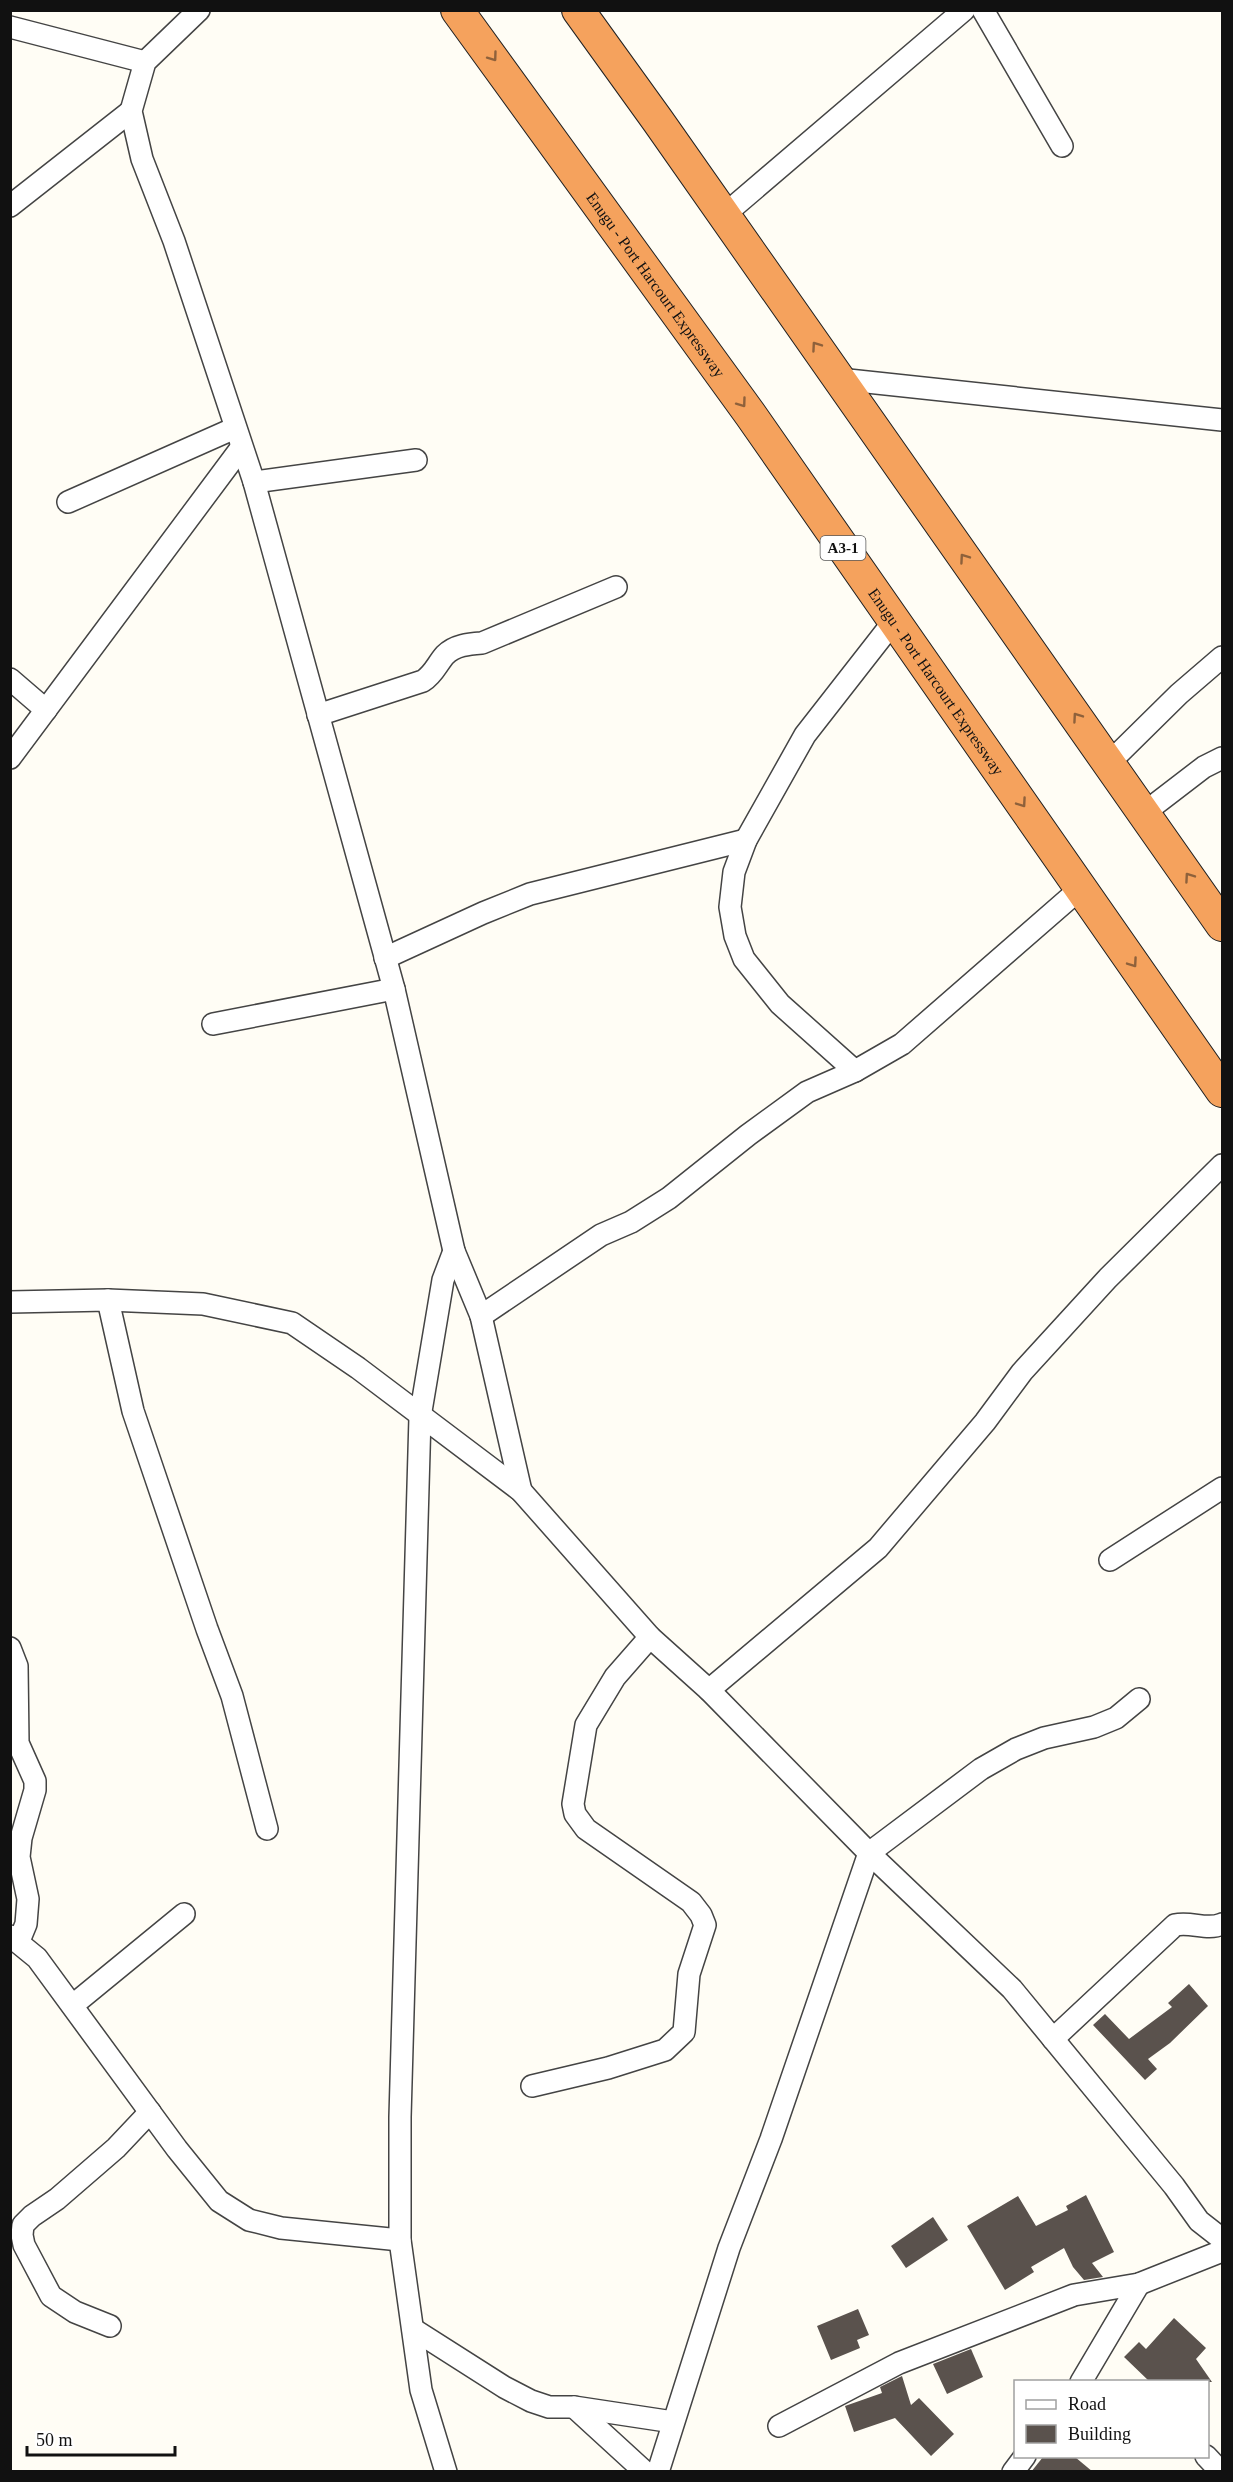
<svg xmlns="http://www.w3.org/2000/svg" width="1233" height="2482" font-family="Georgia,serif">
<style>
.building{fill:#5a524d}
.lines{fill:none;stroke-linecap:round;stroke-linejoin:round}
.minor-casing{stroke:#444;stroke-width:24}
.highway-casing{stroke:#222;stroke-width:34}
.minor{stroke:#fff;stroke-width:21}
.highway{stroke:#f5a25d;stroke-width:32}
.oneway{stroke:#8e613b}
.labels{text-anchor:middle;stroke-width:6;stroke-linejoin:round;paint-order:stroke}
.shield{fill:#fff;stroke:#585858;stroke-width:1.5}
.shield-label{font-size:15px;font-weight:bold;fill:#111}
.street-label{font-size:16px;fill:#111;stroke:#fff}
</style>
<rect width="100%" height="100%" fill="#fffdf5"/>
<g class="building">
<polygon points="1189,1984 1208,2006 1170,2043 1148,2059 1157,2069 1145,2080 1093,2025 1105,2014 1129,2039 1172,2007 1168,2003"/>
<polygon points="1086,2195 1114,2252 1092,2263 1103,2277 1084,2280 1073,2267 1064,2248 1031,2267 1034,2272 1005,2290 967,2226 1018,2196 1036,2226 1068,2210 1066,2206"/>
<polygon points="933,2217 948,2240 906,2268 891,2246"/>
<polygon points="858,2309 869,2335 857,2340 860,2348 831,2360 817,2326"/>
<polygon points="1174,2318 1206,2348 1196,2359 1212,2382 1150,2382 1124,2357 1139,2342 1146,2349"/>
<polygon points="971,2349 983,2377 947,2394 933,2364"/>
<polygon points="902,2376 911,2405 919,2398 954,2434 931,2456 895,2418 854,2432 845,2406 882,2393 880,2387"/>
<polygon points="1043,2457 1075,2457 1093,2472 1031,2472"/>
</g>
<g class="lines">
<g class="minor-casing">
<g id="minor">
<polyline points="199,10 145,62 131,111 142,159 174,241 254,482 394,989 454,1251 481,1316 521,1491"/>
<polyline points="983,10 1062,146"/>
<polyline points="10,27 145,62"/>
<polyline points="10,206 131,111"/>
<polyline points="724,215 964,10"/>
<polyline points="839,379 1222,420"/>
<polyline points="254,482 416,460"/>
<polyline points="68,502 235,428"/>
<polyline points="10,679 46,710"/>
<path d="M318,715L423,681C434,674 437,664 445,655C455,645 469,644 482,643L616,587"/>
<polyline points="10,758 241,448"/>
<polyline points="1109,763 1179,694 1222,657"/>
<polyline points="1144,813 1204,767 1222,758"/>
<polyline points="385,958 483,913 530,894 746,840"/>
<polyline points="213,1024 394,989"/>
<polyline points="855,1071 780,1004 744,959 735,936 730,907 734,872 746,840 805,735 894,621"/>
<polyline points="108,1300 133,1411 207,1629 232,1696 267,1829"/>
<polyline points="10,1302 108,1300 203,1304 292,1323 358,1368 521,1491 650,1637 709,1690 869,1853 1012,1989 1174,2186 1199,2221 1222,2239"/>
<polyline points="481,1316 601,1235 631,1222 669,1198 748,1135 807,1092 855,1071 902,1044 1081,888"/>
<polyline points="1110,1560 1222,1488"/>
<polyline points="10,1648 17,1666 18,1743 35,1781 35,1790 21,1838 19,1857 28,1899 26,1924 19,1941"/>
<polyline points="709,1690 878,1548 985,1422 1022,1372 1108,1278 1222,1165"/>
<polyline points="10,1936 37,1958 177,2149 219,2201 249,2220 281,2228 400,2240"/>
<polyline points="73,2005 184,1914"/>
<path d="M1053,2039L1175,1925C1191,1921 1207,1931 1222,1924"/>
<polyline points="532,2086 608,2068 665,2050 684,2032 689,1974 705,1925 701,1915 691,1902 586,1829 575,1814 573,1804 586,1725 615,1677 650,1637"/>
<polyline points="110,2326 75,2312 51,2296 24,2245 22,2235 23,2225 32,2216 57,2199 116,2148 150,2112"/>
<polyline points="413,2329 504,2387 531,2401 549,2407 574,2407 673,2422"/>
<polyline points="1081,2382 1139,2284"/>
<polyline points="574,2407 645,2472"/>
<polyline points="779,2426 899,2363 1074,2295 1139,2284 1222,2251"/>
<polyline points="1206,2456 1221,2472"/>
<polyline points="446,2472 421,2390 400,2240 400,2117 420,1417 443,1280 454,1251"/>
<polyline points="658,2472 729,2248 771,2139 869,1853 981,1769 1016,1749 1044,1738 1094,1727 1116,1718 1139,1699"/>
<polyline points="1013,2472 1025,2456"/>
</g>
</g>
<g class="highway-casing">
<g id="highway">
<path id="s1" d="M457,10L750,414L1222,1091"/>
<polyline points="578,10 658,121 1222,925"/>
</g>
</g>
<use href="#minor" class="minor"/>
<use href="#highway" class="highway"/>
</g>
<defs><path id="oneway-chevron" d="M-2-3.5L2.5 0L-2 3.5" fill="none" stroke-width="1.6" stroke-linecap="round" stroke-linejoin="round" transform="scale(1.5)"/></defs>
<g class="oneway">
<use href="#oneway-chevron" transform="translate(493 57) rotate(54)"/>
<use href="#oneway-chevron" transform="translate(816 346) rotate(-125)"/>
<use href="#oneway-chevron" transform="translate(742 403) rotate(54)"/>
<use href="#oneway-chevron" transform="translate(964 558) rotate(-125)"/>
<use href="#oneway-chevron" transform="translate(1077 717) rotate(-125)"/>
<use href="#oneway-chevron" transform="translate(1022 803) rotate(55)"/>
<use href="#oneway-chevron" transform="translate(1189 877) rotate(-125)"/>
<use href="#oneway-chevron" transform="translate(1133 963) rotate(55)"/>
</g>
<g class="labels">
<rect class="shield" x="820.5" y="536" width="45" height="24" rx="4.5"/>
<g class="shield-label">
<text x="843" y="553">A3-1</text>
</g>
<g class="street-label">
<text dy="6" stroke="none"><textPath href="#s1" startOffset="339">Enugu - Port Harcourt Expressway</textPath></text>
<text dy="6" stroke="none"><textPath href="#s1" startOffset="825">Enugu - Port Harcourt Expressway</textPath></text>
</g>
</g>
<rect width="1233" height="2482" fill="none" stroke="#111111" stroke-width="24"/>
<rect x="1014" y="2380" width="195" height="78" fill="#ffffff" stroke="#a0a0a0" stroke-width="1.5"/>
<rect x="1026" y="2400" width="30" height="9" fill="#ffffff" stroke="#a0a0a0" stroke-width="1.5"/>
<text x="1068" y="2410" font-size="18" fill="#111111">Road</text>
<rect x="1026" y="2425" width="30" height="18" fill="#5a524d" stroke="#a0a0a0" stroke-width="1.5"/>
<text x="1068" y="2440" font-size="18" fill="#111111">Building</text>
<path d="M27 2446v9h148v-9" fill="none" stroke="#111111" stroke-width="3"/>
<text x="36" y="2446" font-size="18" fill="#111111" stroke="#ffffff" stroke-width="4.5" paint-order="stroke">50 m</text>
</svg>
